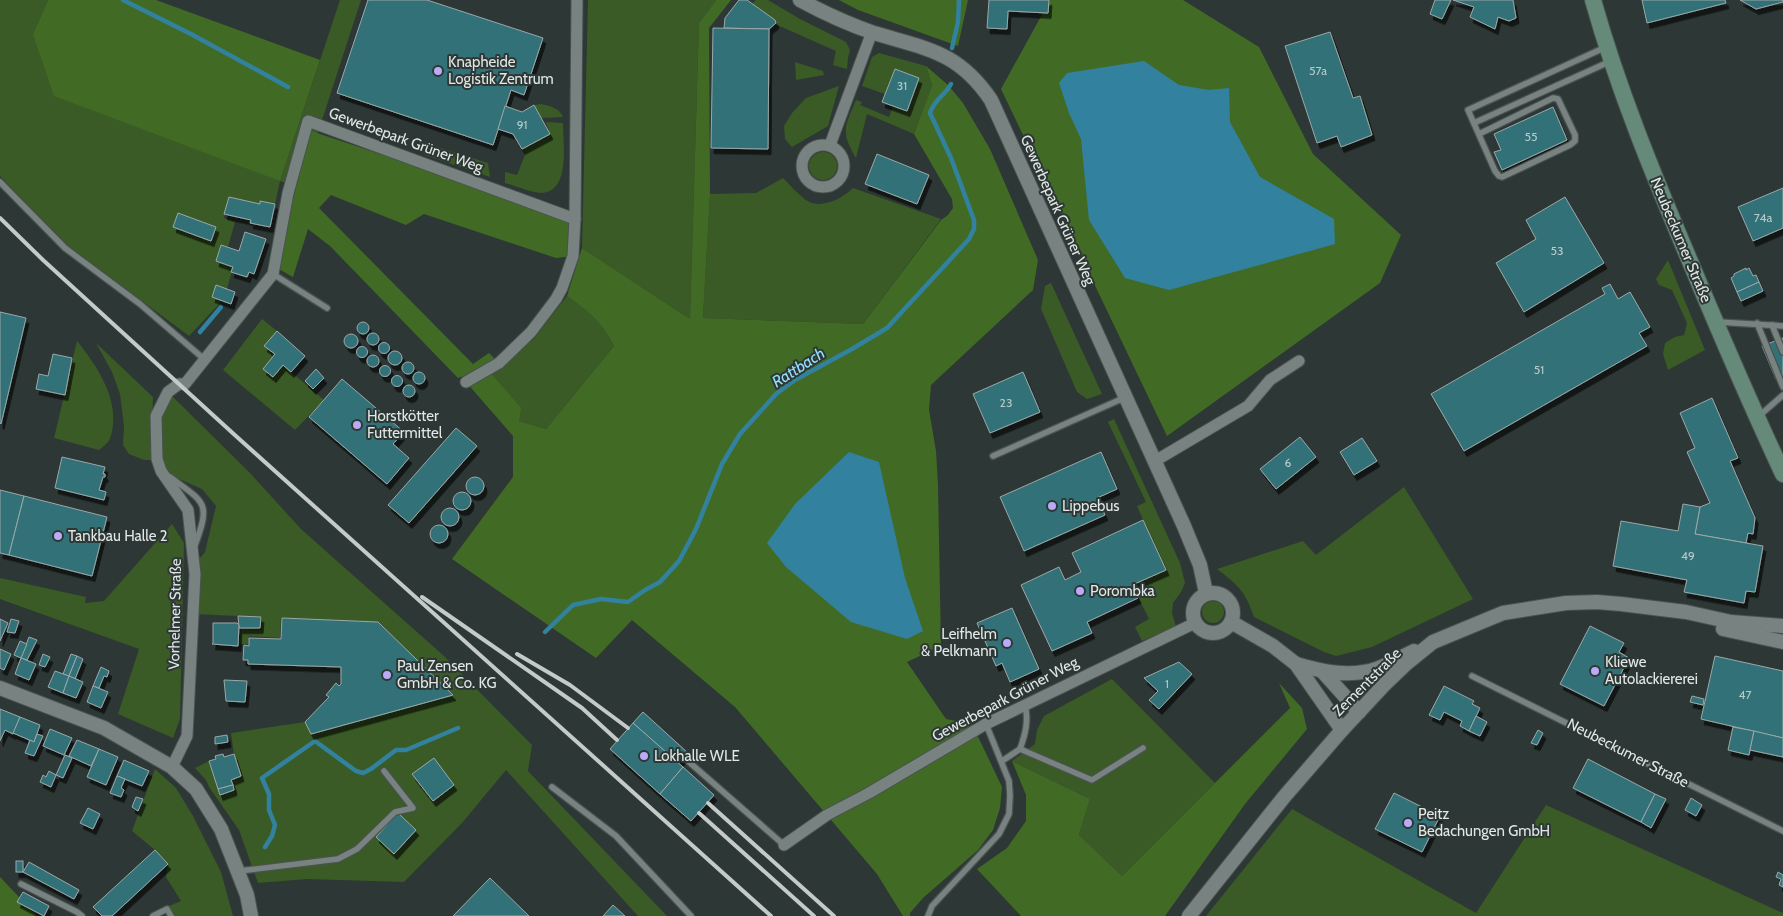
<svg xmlns="http://www.w3.org/2000/svg" width="1783" height="916" font-family="Cabin,sans-serif">
<style>
.green{fill:#3a5b25}
.forest{fill:#416b25}
.water{fill:#32829f}
.lines{fill:none;stroke-linecap:round;stroke-linejoin:round}
.stream{stroke:#32829f;stroke-width:4.5}
.building{fill:#307177;stroke:#9ca8a9;filter:url(#shadow)}
.service-casing{stroke:#4a5250;stroke-width:8}
.minor-casing{stroke:#4a5250;stroke-width:13}
.tertiary-casing{stroke:#4a5250;stroke-width:16}
.secondary-casing{stroke:#4a5250;stroke-width:18}
.service{stroke:#788381;stroke-width:5.5}
.minor{stroke:#788381;stroke-width:11}
.tertiary{stroke:#788381;stroke-width:14}
.secondary{stroke:#668a7a;stroke-width:16}
.rail{stroke:#c3cac8;stroke-width:4}
.poi-dot{fill:#bbaaf6;stroke:#2d3735;stroke-width:2}
.labels{text-anchor:middle;stroke-width:4;stroke-linejoin:round;paint-order:stroke}
.number-label{font-size:12px;fill:#b5caca}
.poi-label{font-size:15px;fill:#e1e7e5;stroke:#2d3735;text-anchor:start}
.street-label{font-size:15px;fill:#e1e7e5;stroke:#2d3735}
.water-label{font-size:16px;font-style:italic;fill:#96e0fe;stroke:#2d3735}
</style>
<defs>
<filter id="shadow"><feDropShadow dx="3" dy="5.5" stdDeviation="0" flood-color="#0009"/></filter>
</defs>
<rect width="100%" height="100%" fill="#2d3735"/>
<g class="green">
<polygon points="0,0 48,0 33,34 280,181 340,0 361,0 300,188 280,181 275,204 261,201 260,204 229,197 224,218 235,222 228,247 221,245 216,261 233,267 227,289 212,297 222,301 189,336 66,244 0,176"/>
<polygon points="588,0 716,0 699,23 690,319 582,248"/>
<polygon points="756,0 768,0 800,19 846,42 850,50 848,58 847,69 833,65 836,51 775,24 776,21 752,4"/>
<path d="M879,53L926,66L932,85L914,134L867,114L856,158C840,131 845,127 856,100L862,102L860,105L889,117L893,106L907,111L919,78L895,69L885,94L862,86L872,57Z"/>
<polygon points="795,62 823,71 824,75 796,80"/>
<polygon points="839,86 828,126 792,147 785,139 784,126 792,113 806,98"/>
<path d="M541,104C549,106 560,108 563,117L541,118L534,105Z"/>
<path d="M546,122L563,123C563,144 571,193 540,193C529,192 516,186 505,183V172L517,175L525,155L522,149L550,134Z"/>
<polygon points="415,140 488,163 490,177 425,155"/>
<circle cx="823" cy="166" r="14"/>
<path d="M783,178C790,185 798,194 806,200C820,210 842,199 853,188L941,219L863,324L703,318L710,194L756,193Z"/>
<polygon points="1668,260 1705,350 1668,370 1663,354 1665,343 1675,337 1684,335 1687,323 1672,290 1659,285 1656,279"/>
<polygon points="1051,283 1102,394 1087,399 1077,392 1041,309 1045,286"/>
<path d="M567,296C590,313 601,321 614,346L546,429L519,421L488,370L533,340Z"/>
<polygon points="262,319 277,331 265,346 275,354 263,369 273,377 283,365 324,400 295,430 223,370"/>
<path d="M77,341C97,366 119,398 112,432C111,435 110,440 108,442C106,445 102,447 99,450L54,438Z"/>
<polygon points="96,343 153,397 152,422 154,451 151,460 144,460 129,454 123,445 124,426 120,394 112,372"/>
<polygon points="168,392 250,473 301,529 444,656 532,745 528,771 667,916 638,916 506,770 462,823 404,882 307,879 258,883 239,830 209,787 206,780 195,768 209,761 220,795 234,790 231,780 241,776 234,754 231,733 305,722 311,734 453,695 378,622 281,618 280,638 249,636 248,644 240,644 241,629 261,630 262,617 193,614 194,565 205,552 216,506 202,489 161,471 156,416"/>
<polygon points="1114,419 1180,563 1185,583 1181,592 1173,603 1172,613 1176,627 1142,641 1135,627 1149,619 1132,585 1166,570 1137,506 1146,502 1108,422"/>
<path d="M1404,487L1473,599L1372,647L1336,656L1324,652L1254,617C1245,591 1238,585 1217,569L1303,541L1316,555Z"/>
<polygon points="172,524 184,543 180,719 173,738 118,714 139,649 0,599 0,578 86,597 85,603 104,601"/>
<circle cx="1213" cy="612" r="11"/>
<polygon points="1112,679 1215,783 1122,876 1079,835 1090,799 1012,761 1035,744 1037,730 1044,716"/>
<polygon points="155,769 176,788 193,816 221,872 233,916 175,916 169,906 181,901 166,877 168,864 155,850 132,831"/>
<polygon points="1546,805 1783,913 1783,916 1206,916 1292,809 1476,913"/>
</g>
<g class="forest">
<polygon points="48,0 156,0 320,60 280,181 54,96 33,34"/>
<path d="M716,0H731L709,28L710,194L703,318L863,324L941,220L948,215L953,208L952,199L914,134L932,85L926,66L948,85L963,103L990,149L1038,260L1033,290L931,385L929,410L936,451L938,485L941,646L907,662L946,719L972,724L1002,787L1000,808L993,830L978,850L923,898L910,913V916H903L877,874L735,707L632,620L596,658L452,559L513,477V436L466,382L488,370L521,408L519,421L546,429L614,346C601,321 590,313 567,296L582,248L690,319L699,23Z"/>
<polygon points="839,0 968,0 958,46 858,10"/>
<polygon points="1050,0 1183,0 1259,47 1313,154 1401,235 1380,283 1167,436 1001,89"/>
<polygon points="311,131 575,219 573,256 556,258 424,214 406,225 331,195 319,208 473,364 489,353 499,363 458,378 330,246 308,229 293,277 275,267"/>
<polygon points="1279,683 1302,708 1307,729 1245,804 1165,916 1021,916 977,869 1007,848 1026,821 1026,795 1012,761 1090,799 1079,835 1122,876 1290,708"/>
<polygon points="0,877 37,916 0,916"/>
</g>
<g class="water">
<polygon points="1144,61 1179,85 1209,90 1229,88 1230,122 1260,177 1334,219 1335,244 1169,290 1125,278 1089,220 1081,139 1069,113 1059,83 1067,73"/>
<polygon points="849,452 879,462 905,578 923,631 907,639 851,622 786,567 767,543 795,504"/>
</g>
<g class="lines">
<g class="stream">
<polyline points="123,0 191,34 288,87"/>
<polyline points="952,48 958,22 959,0"/>
<polyline points="200,332 221,307"/>
<path d="M545,632L573,605L601,599L628,602L645,590L660,582L679,561L696,529L722,464L740,434L776,394L795,380L852,349L887,328L969,239L974,229V220L951,158L930,113C935,98 944,97 951,84"/>
<polyline points="265,847 272,836 275,825 269,810 269,794 262,778 315,741 356,771 363,773 371,769 396,750 406,750 458,728"/>
</g>
</g>
<g class="building">
<polygon points="368,0 427,0 543,38 524,95 511,90 493,145 337,93"/>
<polygon points="739,0 747,0 775,20 776,23 769,29 724,28 725,18"/>
<polygon points="989,0 1049,0 1048,13 1008,11 1007,29 987,28"/>
<polygon points="1435,0 1451,0 1442,19 1430,14"/>
<polygon points="1453,0 1513,0 1516,18 1509,21 1498,17 1495,29 1470,17 1474,7"/>
<polygon points="1642,0 1725,0 1726,3 1647,23"/>
<polygon points="1740,0 1783,0 1783,2 1756,9"/>
<polygon points="713,28 769,29 768,149 711,148"/>
<polygon points="1330,32 1353,98 1360,96 1372,135 1341,147 1337,136 1317,143 1285,46"/>
<polygon points="895,69 919,78 907,111 882,102"/>
<polygon points="534,105 550,134 522,149 513,134 498,129 505,106 522,112"/>
<polygon points="1553,107 1567,140 1502,170 1494,152 1501,150 1494,134"/>
<polygon points="877,154 929,175 917,204 865,184"/>
<polygon points="1783,188 1783,228 1753,241 1738,207"/>
<polygon points="229,197 260,204 260,201 275,204 270,227 250,223 251,220 224,214"/>
<polygon points="1565,197 1604,263 1524,312 1496,263 1536,239 1526,220"/>
<polygon points="178,213 216,227 211,241 173,227"/>
<polygon points="245,232 266,239 254,274 249,272 247,277 231,272 233,267 216,261 221,245 239,251"/>
<polygon points="1746,268 1746,270 1749,268 1753,276 1756,275 1759,282 1737,292 1731,278 1734,276 1734,274"/>
<polygon points="1759,282 1763,291 1741,301 1737,292"/>
<polygon points="1610,284 1618,299 1630,292 1650,327 1639,333 1647,346 1464,451 1431,394 1605,294 1602,288"/>
<polygon points="216,285 235,292 231,304 212,297"/>
<polygon points="0,312 26,318 1,424 0,423"/>
<circle cx="363" cy="328" r="6"/>
<polygon points="277,331 305,356 291,372 283,365 273,377 263,369 275,354 264,346"/>
<circle cx="373" cy="339" r="6"/>
<circle cx="351" cy="341" r="7"/>
<polygon points="1783,338 1783,376 1776,379 1762,346"/>
<circle cx="384" cy="348" r="5.5"/>
<circle cx="362" cy="352" r="5.5"/>
<circle cx="395" cy="358" r="7"/>
<polygon points="53,354 72,358 65,395 36,389 39,374 48,376"/>
<circle cx="373" cy="361" r="6"/>
<circle cx="408" cy="368" r="6"/>
<circle cx="385" cy="371" r="5.5"/>
<polygon points="316,369 324,378 313,389 305,381"/>
<circle cx="419" cy="378" r="6"/>
<polygon points="1023,372 1040,412 990,433 973,394"/>
<circle cx="397" cy="381" r="5.5"/>
<polygon points="342,379 404,432 393,444 409,458 387,484 309,417"/>
<circle cx="409" cy="391" r="6"/>
<polygon points="1712,398 1738,458 1730,461 1755,518 1753,534 1748,533 1746,543 1695,534 1700,507 1710,503 1687,452 1695,448 1680,413"/>
<polygon points="456,428 477,446 409,523 388,505"/>
<polygon points="1300,437 1316,457 1276,489 1260,469"/>
<polygon points="1362,438 1377,461 1354,475 1340,452"/>
<polygon points="1101,452 1117,489 1097,498 1105,515 1024,551 1000,497"/>
<polygon points="62,457 105,467 103,474 105,474 105,477 103,477 99,490 106,492 104,500 55,488"/>
<circle cx="475" cy="486" r="9"/>
<polygon points="0,490 24,496 9,555 0,553"/>
<circle cx="462" cy="501" r="9"/>
<polygon points="24,496 107,517 92,576 9,555"/>
<polygon points="1683,504 1700,507 1695,534 1763,546 1755,592 1746,591 1744,603 1684,592 1687,580 1613,566 1621,521 1678,531"/>
<circle cx="450" cy="517" r="9"/>
<polygon points="1143,520 1166,570 1132,585 1138,598 1087,622 1092,633 1052,651 1021,585 1059,567 1065,580 1081,572 1072,553"/>
<circle cx="439" cy="534" r="9"/>
<polygon points="1012,608 1039,669 1010,682 1002,663 996,666 977,623"/>
<polygon points="238,616 261,617 260,628 239,628"/>
<polygon points="282,618 378,622 453,695 311,734 305,722 329,697 326,695 336,683 339,686 341,684 341,667 248,664 248,660 243,660 244,645 249,646 249,638 281,639"/>
<polygon points="0,619 8,623 0,641"/>
<polygon points="11,619 19,621 15,633 7,632"/>
<polygon points="213,623 237,623 239,625 238,646 212,644 213,643"/>
<polygon points="1590,626 1624,643 1619,652 1629,658 1604,706 1560,684"/>
<polygon points="29,637 37,640 27,660 21,658"/>
<polygon points="20,641 27,644 21,658 14,655"/>
<polygon points="0,649 11,654 4,670 0,668"/>
<polygon points="43,654 50,657 45,667 39,665"/>
<polygon points="71,654 77,656 69,676 63,674"/>
<polygon points="77,656 83,659 75,679 69,676"/>
<polygon points="1715,656 1783,671 1783,738 1701,719"/>
<polygon points="21,658 36,664 29,680 15,674"/>
<polygon points="1179,662 1192,674 1159,709 1149,700 1158,691 1144,678"/>
<polygon points="101,667 109,671 107,677 104,676 99,688 93,686"/>
<polygon points="55,671 69,676 63,693 48,687"/>
<polygon points="69,676 83,682 76,698 63,693"/>
<polygon points="224,680 247,681 245,702 226,701"/>
<polygon points="93,686 108,692 101,708 87,702"/>
<polygon points="1444,686 1474,701 1472,704 1480,708 1469,731 1460,726 1462,721 1444,712 1440,720 1429,715"/>
<polygon points="1692,696 1704,699 1703,705 1690,702"/>
<polygon points="0,709 20,717 13,734 5,730 0,741"/>
<polygon points="643,712 688,753 678,763 633,723"/>
<polygon points="1476,716 1487,722 1480,736 1469,731"/>
<polygon points="20,717 40,725 34,742 13,733"/>
<polygon points="633,723 683,767 660,794 610,749"/>
<polygon points="1733,727 1754,731 1749,755 1728,750"/>
<polygon points="50,729 72,738 64,755 43,746"/>
<polygon points="1538,730 1543,733 1537,745 1531,743"/>
<polygon points="1754,731 1783,738 1783,757 1750,750"/>
<polygon points="37,734 43,736 34,756 25,753 30,740 34,742"/>
<polygon points="227,735 228,742 215,744 215,737"/>
<polygon points="77,740 99,749 91,766 69,756"/>
<polygon points="99,749 118,757 106,785 87,777"/>
<polygon points="223,754 224,757 234,754 241,776 231,780 233,785 218,789 209,761 216,759 215,756"/>
<polygon points="65,755 72,758 63,778 56,775"/>
<polygon points="434,758 454,785 433,801 412,774"/>
<polygon points="1588,759 1655,794 1641,822 1573,788"/>
<polygon points="124,760 149,771 142,786 117,776"/>
<polygon points="683,767 714,795 691,821 660,794"/>
<polygon points="49,771 56,775 51,787 40,782 43,775 46,777"/>
<polygon points="117,776 125,779 121,788 124,790 121,797 110,793"/>
<polygon points="233,785 234,790 220,795 218,789"/>
<polygon points="1394,793 1440,816 1422,852 1375,829"/>
<polygon points="1655,794 1666,799 1651,828 1641,822"/>
<polygon points="136,797 143,799 138,811 132,807"/>
<polygon points="1691,798 1702,805 1696,816 1685,810"/>
<polygon points="88,808 100,814 93,829 80,823"/>
<polygon points="398,813 416,830 394,854 376,837"/>
<polygon points="155,850 168,864 112,916 102,916 93,907"/>
<rect x="16" y="861" width="7" height="11"/>
<polygon points="29,862 79,890 74,899 23,872"/>
<polygon points="1778,872 1783,875 1783,887 1779,885 1781,879 1776,877"/>
<polygon points="490,878 529,916 453,916"/>
<polygon points="23,892 49,906 44,916 17,902"/>
<polygon points="613,905 625,916 603,916"/>
</g>
<g class="lines">
<g class="service-casing">
<g id="service">
<polyline points="1474,123 1611,61"/>
<polyline points="1479,134 1553,98 1558,99 1575,135 1575,141 1570,145 1502,177 1499,176 1495,171 1468,110 1606,47"/>
<polyline points="0,182 65,248 140,304 204,359"/>
<polyline points="273,274 327,308"/>
<polyline points="1718,322 1783,326"/>
<polyline points="1757,323 1783,387"/>
<polyline points="1772,325 1783,352"/>
<polyline points="1759,416 1783,395"/>
<polyline points="993,456 1126,397"/>
<path d="M170,477C205,503 211,502 195,545"/>
<polyline points="1472,676 1783,831"/>
<path d="M1020,749C1025,735 1029,721 1025,705"/>
<polyline points="1002,761 1020,749 1092,780 1143,748"/>
<polyline points="689,762 784,845"/>
<polyline points="552,787 616,836 691,916"/>
<polyline points="239,871 338,859 357,849 395,812 413,808 384,771"/>
<polyline points="21,884 77,912 82,916"/>
<polyline points="153,916 167,909 171,916"/>
<polyline points="928,916 932,906 999,834 1009,814 1010,795 1009,781 986,724"/>
</g>
</g>
<g class="minor-casing">
<g id="minor">
<circle cx="823" cy="166" r="21"/>
<polyline points="830,145 872,32"/>
<polyline points="466,382 499,363 531,332 556,299 562,288 573,256 575,219 577,0"/>
<polyline points="1155,461 1248,406 1270,380 1299,361"/>
<polyline points="172,767 187,736 195,574 188,510 161,471 157,459 156,416 168,392 179,384 185,384 273,274 288,193 308,121 575,219"/>
<polyline points="784,845 827,815 869,793 986,724 1195,623"/>
</g>
</g>
<g class="tertiary-casing">
<g id="tertiary">
<path d="M800,0C824,13 848,24 874,33C926,49 958,51 991,100L1184,526L1200,565L1206,593"/>
<circle cx="1213" cy="613" r="20"/>
<polyline points="1231,622 1273,646 1296,664 1342,730"/>
<polyline points="1723,629 1783,642"/>
<path d="M1296,664C1323,672 1352,678 1379,668C1391,663 1403,656 1414,651"/>
<polyline points="1323,672 1359,712"/>
<polyline points="0,688 104,728 172,767 196,789 221,829 247,895 251,916"/>
<polyline points="1189,916 1284,797 1342,730 1384,685 1407,663 1433,642 1503,613 1566,603 1597,602 1621,604 1686,612 1731,622 1783,626"/>
</g>
</g>
<g class="secondary-casing">
<path id="secondary" d="M1593,0C1618,89 1653,174 1689,259C1719,331 1750,403 1783,474"/>
</g>
<use href="#service" class="service"/>
<use href="#minor" class="minor"/>
<use href="#tertiary" class="tertiary"/>
<use href="#secondary" class="secondary"/>
<g class="rail">
<polyline points="0,218 43,260 237,437 771,916"/>
<polyline points="422,597 582,708 617,740"/>
<polyline points="517,654 570,685 628,728"/>
<polyline points="708,803 834,916"/>
<polyline points="699,813 814,916"/>
</g>
</g>
<g class="poi-dot">
<circle cx="438" cy="71" r="5"/>
<circle cx="357" cy="425" r="5"/>
<circle cx="1052" cy="506" r="5"/>
<circle cx="58" cy="536" r="5"/>
<circle cx="1080" cy="591" r="5"/>
<circle cx="1007" cy="643" r="5"/>
<circle cx="1595" cy="671" r="5"/>
<circle cx="387" cy="675" r="5"/>
<circle cx="644" cy="756" r="5"/>
<circle cx="1408" cy="823" r="5"/>
</g>
<g class="labels">
<g class="number-label">
<text x="1318" y="75">57a</text>
<text x="902" y="90">31</text>
<text x="522" y="129">91</text>
<text x="1531" y="141">55</text>
<text x="1763" y="222">74a</text>
<text x="1557" y="255">53</text>
<text x="1539" y="374">51</text>
<text x="1006" y="407">23</text>
<text x="1288" y="467">6</text>
<text x="1688" y="560">49</text>
<text x="1167" y="688">1</text>
<text x="1745" y="699">47</text>
</g>
<g class="poi-label">
<text x="448" y="67">Knapheide<tspan x="448" dy="17">Logistik Zentrum</tspan></text>
<text x="367" y="421">Horstkötter<tspan x="367" dy="17">Futtermittel</tspan></text>
<text x="1062" y="511">Lippebus</text>
<text x="68" y="541">Tankbau Halle 2</text>
<text x="1090" y="596">Porombka</text>
<text x="997" y="639" text-anchor="end">Leifhelm<tspan x="997" dy="17">&amp; Pelkmann</tspan></text>
<text x="1605" y="667">Kliewe<tspan x="1605" dy="17">Autolackiererei</tspan></text>
<text x="397" y="671">Paul Zensen<tspan x="397" dy="17">GmbH &amp; Co. KG</tspan></text>
<text x="654" y="761">Lokhalle WLE</text>
<text x="1418" y="819">Peitz<tspan x="1418" dy="17">Bedachungen GmbH</tspan></text>
</g>
<g class="street-label">
<text transform="translate(406 140) rotate(20)" y="5">Gewerbepark Grüner Weg</text>
<text transform="translate(1058 210) rotate(66)" y="5">Gewerbepark Grüner Weg</text>
<text transform="translate(1681 240) rotate(67)" y="5">Neubeckumer Straße</text>
<text transform="translate(175 614) rotate(-89)" y="5">Vorhelmer Straße</text>
<text transform="translate(1367 682) rotate(-45)" y="5">Zementstraße</text>
<text transform="translate(1005 699) rotate(-28)" y="5">Gewerbepark Grüner Weg</text>
<text transform="translate(1628 753) rotate(27)" y="5">Neubeckumer Straße</text>
</g>
<g class="water-label">
<text transform="translate(798 367) rotate(-33)" y="6">Rattbach</text>
</g>
</g>
</svg>
